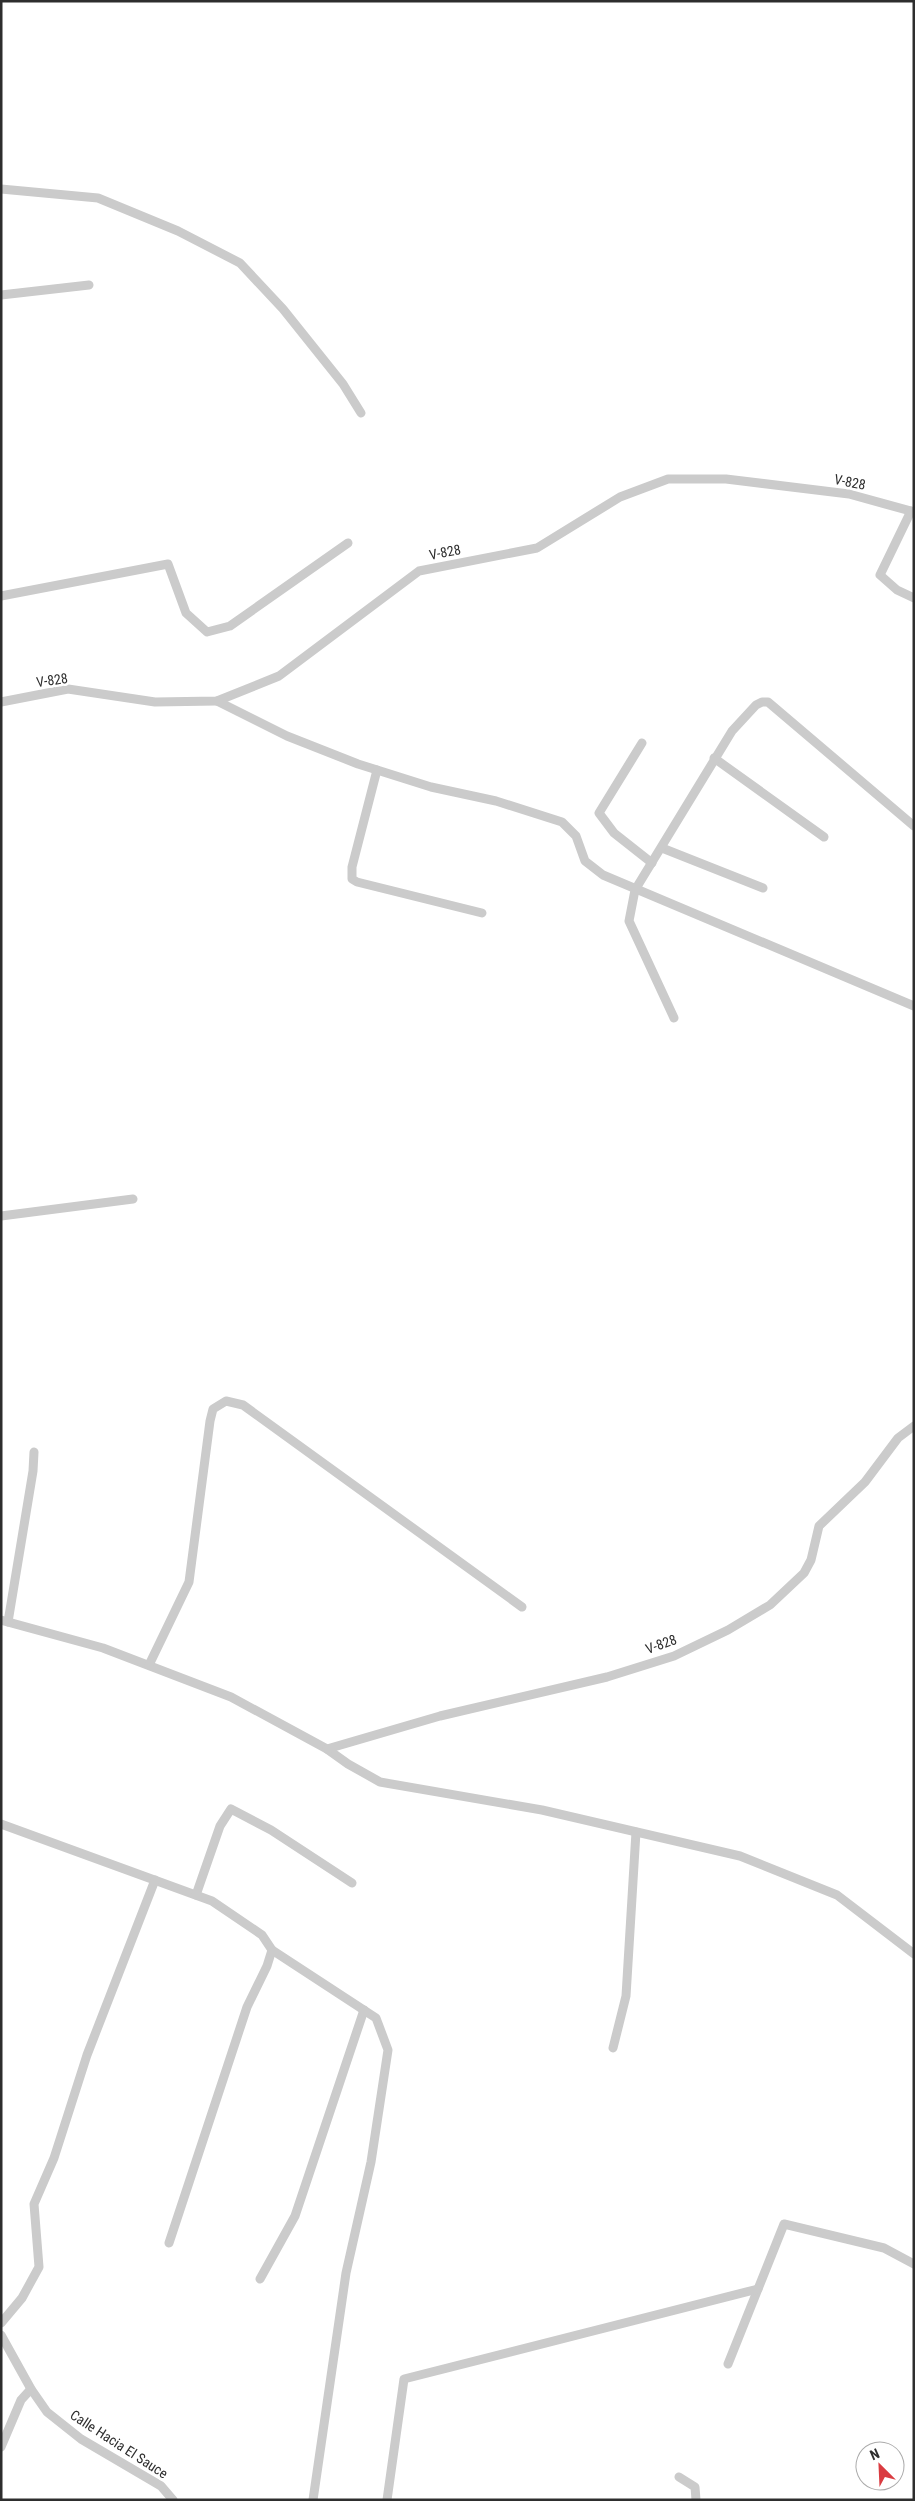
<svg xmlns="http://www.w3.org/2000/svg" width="915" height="2501" font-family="'Roboto Condensed',sans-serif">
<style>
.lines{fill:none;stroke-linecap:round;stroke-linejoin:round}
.minor{stroke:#cbcbcb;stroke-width:9}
.labels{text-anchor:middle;stroke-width:5;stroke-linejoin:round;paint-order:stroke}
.street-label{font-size:14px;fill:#2e2e2e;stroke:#fff}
</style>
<rect width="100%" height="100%" fill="#fff"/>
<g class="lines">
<g class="minor">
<polyline points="1,189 98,198 178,231 240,263 283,309 343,384 361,413"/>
<polyline points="1,295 89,285"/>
<polyline points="911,511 880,575 897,590 914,598"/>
<polyline points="1,596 168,564 186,613 207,632 230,626 348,543"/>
<polyline points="217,701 287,736 358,764 431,787 496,801 562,822 576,836 585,861 603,875 914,1006"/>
<polyline points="1,702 68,689 155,702 217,701 279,676 419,571 537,548 620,497 668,479 726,479 849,494 914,512"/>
<polyline points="642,743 599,813 614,833 652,863"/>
<polyline points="714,758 824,837"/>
<polyline points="377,770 352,867 352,879 357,882 482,913"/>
<polyline points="662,848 763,888"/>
<polyline points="674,1018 629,921 635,890 732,731 756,705 762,702 768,702 914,826"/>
<polyline points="1,1216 133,1199"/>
<polyline points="1,1620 103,1648 231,1697 327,1749 348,1764 380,1782 542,1810 740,1856 837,1895 914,1954"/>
<polyline points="8,1622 33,1471 34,1452"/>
<polyline points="149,1665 189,1582 210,1421 213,1409 226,1401 243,1405 522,1607"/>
<polyline points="327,1749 440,1716 607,1677 674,1656 728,1630 770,1605 804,1573 811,1560 819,1526 865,1482 898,1438 914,1426"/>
<polyline points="1,1824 212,1901 262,1935 272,1950 267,1966 247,2007 169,2243"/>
<polyline points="196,1895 220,1826 231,1809 271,1830 352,1883"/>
<polyline points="272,1950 376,2018 388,2050 371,2162 346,2273 313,2500"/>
<polyline points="613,2048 626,1996 636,1832"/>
<polyline points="260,2279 295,2216 364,2010"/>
<polyline points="1,2323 22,2298 39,2267 34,2204 54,2158 87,2055 155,1880"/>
<polyline points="1,2335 31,2389 47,2412 81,2439 161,2486 173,2500"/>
<polyline points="728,2364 784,2224 884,2248 914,2264"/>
<polyline points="1,2447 21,2400 31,2389"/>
<polyline points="679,2477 695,2487 696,2500"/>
<polyline points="387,2500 404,2379 758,2289"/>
</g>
</g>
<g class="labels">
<g class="street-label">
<text transform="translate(850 482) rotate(11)" y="5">V-828</text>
<text transform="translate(445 552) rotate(-11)" y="5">V-828</text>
<text transform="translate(52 680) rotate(-8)" y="5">V-828</text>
<text transform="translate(661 1644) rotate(-20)" y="5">V-828</text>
<text transform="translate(119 2444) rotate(33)" y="5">Calle Hacia El Sauce</text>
</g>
</g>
<rect width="915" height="2501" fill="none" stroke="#2e2e2e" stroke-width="5"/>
<g transform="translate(880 2466) rotate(336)"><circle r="24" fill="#ffffff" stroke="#ababab"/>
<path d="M0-4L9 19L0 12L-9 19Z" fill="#da3c41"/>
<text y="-8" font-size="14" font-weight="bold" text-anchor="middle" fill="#2e2e2e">N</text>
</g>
</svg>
